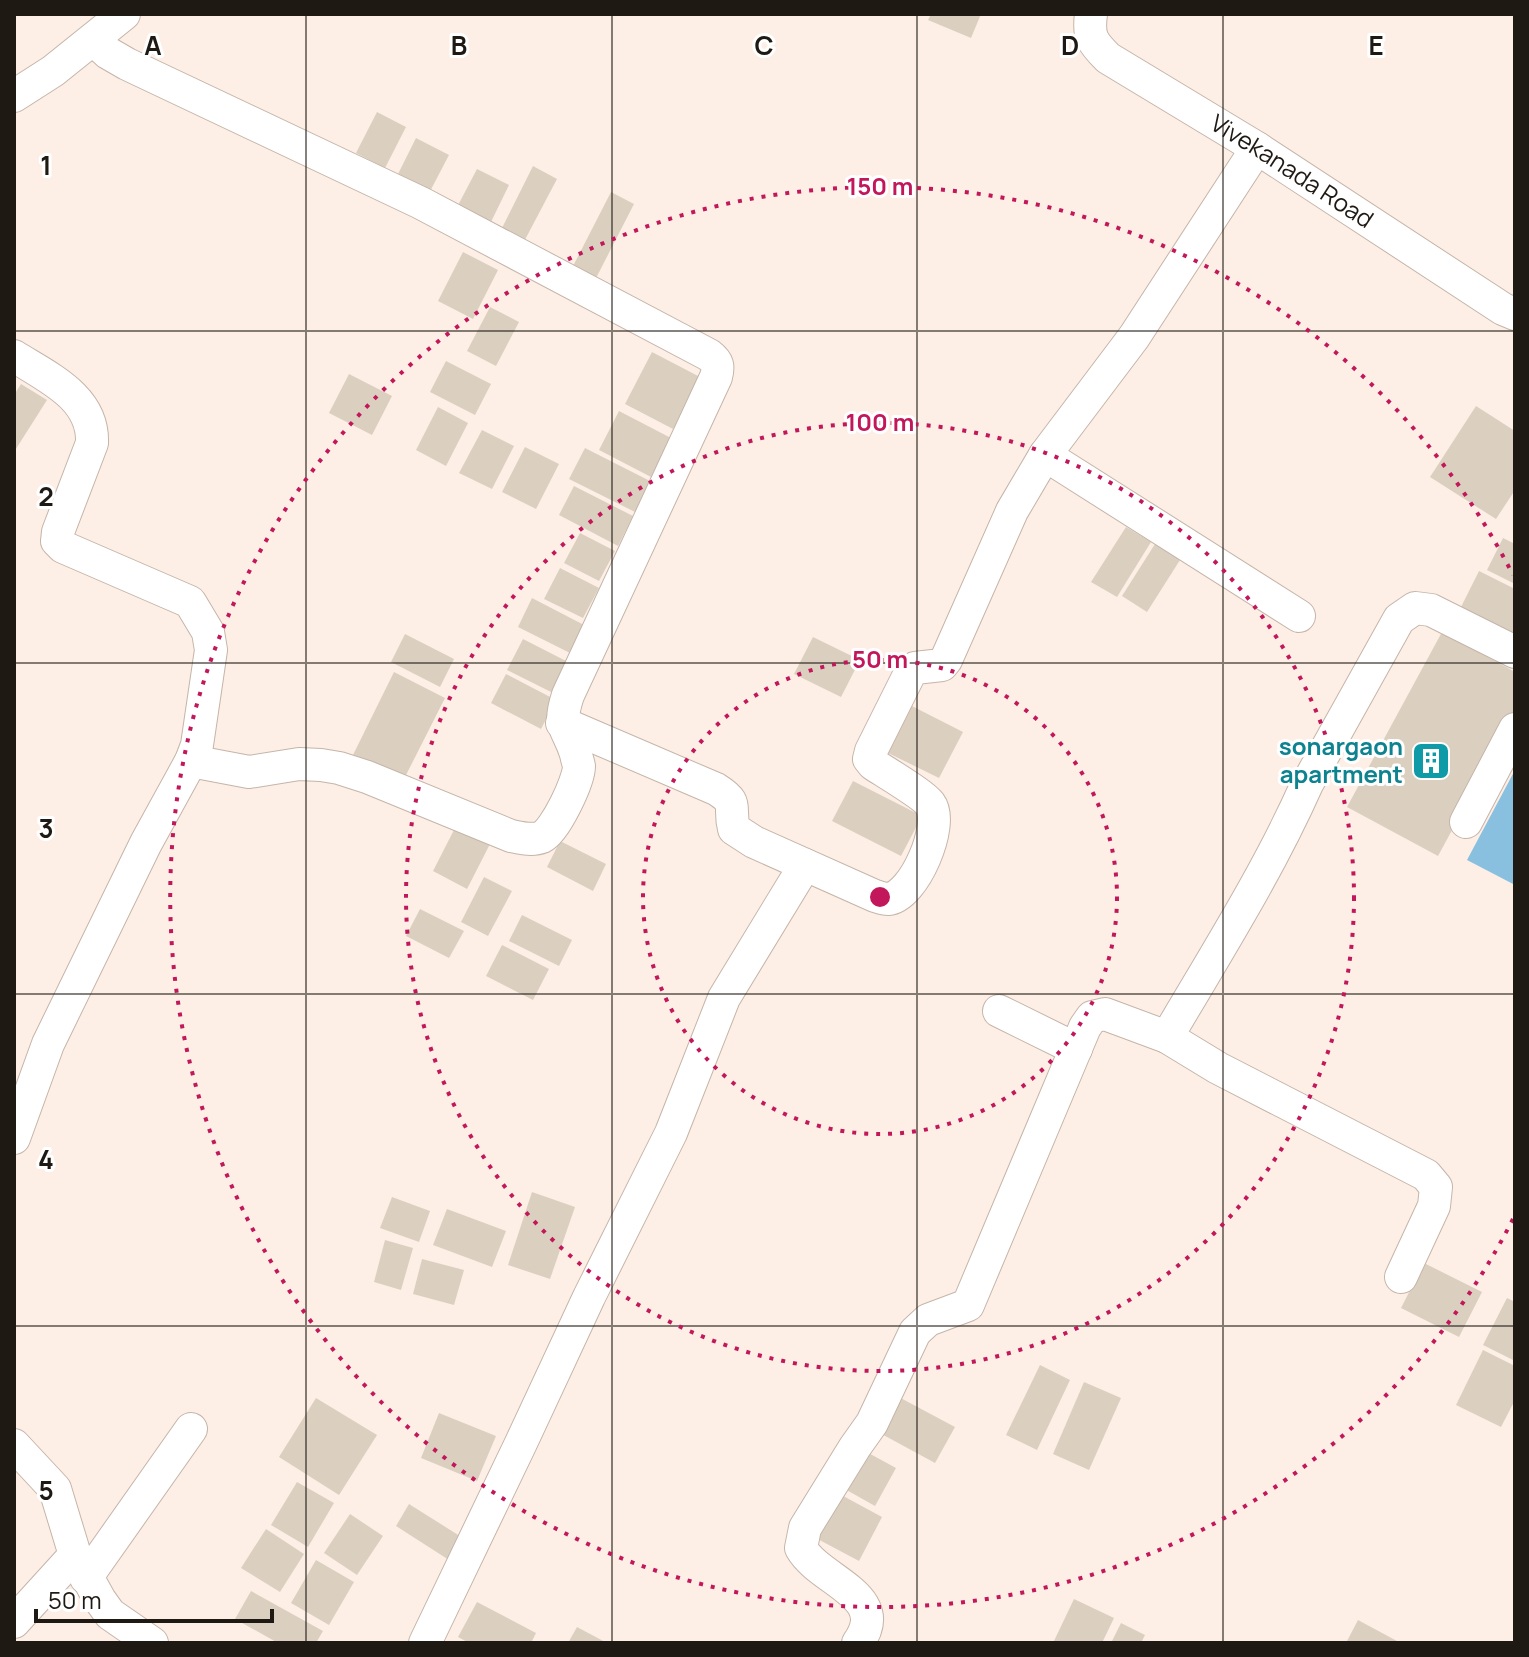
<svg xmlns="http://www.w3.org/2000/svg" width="1529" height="1657" font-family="Manrope,sans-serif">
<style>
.water{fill:#89c0df}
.building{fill:#dbd0c0}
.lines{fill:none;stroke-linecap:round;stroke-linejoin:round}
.minor-casing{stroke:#c5b5a9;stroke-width:34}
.minor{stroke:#fff;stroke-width:32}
.grid{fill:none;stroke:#1f1914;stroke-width:2;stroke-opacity:0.55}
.ring{fill:none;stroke:#c2185b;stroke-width:4;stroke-dasharray:4 8}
.labels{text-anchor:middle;stroke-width:6;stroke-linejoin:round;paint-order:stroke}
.street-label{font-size:24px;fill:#1f1914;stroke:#fff}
.culture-label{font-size:24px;font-weight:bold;fill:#0d838f;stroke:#fff;text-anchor:end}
.grid-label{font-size:26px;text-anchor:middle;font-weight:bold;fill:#1f1914;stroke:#fff;stroke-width:6;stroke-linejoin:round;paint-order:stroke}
.centre{fill:#c2185b;stroke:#fff;stroke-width:4}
.ring-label{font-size:24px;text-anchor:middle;font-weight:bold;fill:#c2185b;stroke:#fff;stroke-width:6;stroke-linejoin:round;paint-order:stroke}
</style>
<rect width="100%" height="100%" fill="#fdefe5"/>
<polygon class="water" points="1515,770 1515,885 1467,860"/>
<g class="building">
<polygon points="931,14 981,14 971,38 928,20"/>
<polygon points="377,112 406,127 385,168 356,153"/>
<polygon points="416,138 449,155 426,199 394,182"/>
<polygon points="533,166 557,179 518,253 495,242"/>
<polygon points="477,169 509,185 489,226 456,209"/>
<polygon points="611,192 634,204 593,284 570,272"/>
<polygon points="463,252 498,270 473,319 438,301"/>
<polygon points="490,307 519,322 496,366 467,351"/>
<polygon points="652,352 700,377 673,429 625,404"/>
<polygon points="446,361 491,384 475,415 430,392"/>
<polygon points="349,374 392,396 372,435 329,413"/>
<polygon points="21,384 47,400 14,452 14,395"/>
<polygon points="1476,406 1515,431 1515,490 1496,519 1430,477"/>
<polygon points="438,407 468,423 446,466 416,450"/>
<polygon points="619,411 671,438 651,477 599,450"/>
<polygon points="482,430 514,446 492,489 459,473"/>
<polygon points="525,447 559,464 536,509 502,492"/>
<polygon points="585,448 652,482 637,513 569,479"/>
<polygon points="574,486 633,516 618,546 559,515"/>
<polygon points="1126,527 1151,542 1117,597 1091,582"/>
<polygon points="580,533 615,551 599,581 564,563"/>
<polygon points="1503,538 1515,544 1515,584 1487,570"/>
<polygon points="1155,544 1180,560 1147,612 1122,596"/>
<polygon points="560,568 599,588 583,618 544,599"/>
<polygon points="1479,571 1515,589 1515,641 1458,613"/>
<polygon points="532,598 586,626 572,654 518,627"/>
<polygon points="1442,632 1515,672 1515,714 1438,856 1347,807"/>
<polygon points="405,634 454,659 440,687 391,662"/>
<polygon points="813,637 860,660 841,697 794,674"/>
<polygon points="523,639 572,664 557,695 507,670"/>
<polygon points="394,672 445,698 401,785 351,759"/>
<polygon points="506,674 556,700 541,729 491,703"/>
<polygon points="910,705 963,732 939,778 886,752"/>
<polygon points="853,781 922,816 901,856 832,821"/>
<polygon points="456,826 490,844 467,889 433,871"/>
<polygon points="560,841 606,864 593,891 547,867"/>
<polygon points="484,877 512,891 488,936 461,922"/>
<polygon points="420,909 464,931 449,958 406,936"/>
<polygon points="522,915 572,940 559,966 509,941"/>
<polygon points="502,945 549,969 533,1000 486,976"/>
<polygon points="532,1192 575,1207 550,1279 508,1265"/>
<polygon points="392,1197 430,1211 419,1242 380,1228"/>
<polygon points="447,1209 506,1231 492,1267 433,1245"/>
<polygon points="385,1240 413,1248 401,1290 374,1282"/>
<polygon points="422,1259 464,1270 454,1305 413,1294"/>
<polygon points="1424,1263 1482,1292 1459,1337 1401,1308"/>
<polygon points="1507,1298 1515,1302 1515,1361 1483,1345"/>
<polygon points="1483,1350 1515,1366 1515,1400 1501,1427 1456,1405"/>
<polygon points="1040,1365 1070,1380 1037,1450 1006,1435"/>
<polygon points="1084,1382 1121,1398 1089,1470 1053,1454"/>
<polygon points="895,1395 955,1427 935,1463 876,1431"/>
<polygon points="316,1398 377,1435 339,1495 279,1457"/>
<polygon points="439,1413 496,1436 477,1481 421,1458"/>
<polygon points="863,1450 896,1468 875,1506 843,1488"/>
<polygon points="297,1482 334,1503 308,1547 271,1525"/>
<polygon points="834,1491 882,1517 859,1561 810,1535"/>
<polygon points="409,1504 463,1538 449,1560 396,1526"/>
<polygon points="350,1514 383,1536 357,1575 324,1553"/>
<polygon points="266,1529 304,1554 280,1592 241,1568"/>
<polygon points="316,1560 354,1582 329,1625 291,1603"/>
<polygon points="251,1591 323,1631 316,1643 278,1643 235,1619"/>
<polygon points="1074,1599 1114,1618 1102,1643 1053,1643"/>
<polygon points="477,1602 536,1633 531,1643 469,1643 458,1637"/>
<polygon points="1358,1620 1397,1641 1396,1643 1346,1643"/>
<polygon points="1121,1623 1145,1635 1141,1643 1111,1643"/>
<polygon points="577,1627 607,1643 568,1643"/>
</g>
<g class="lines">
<g class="minor-casing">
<g id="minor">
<path id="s1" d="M1091,14C1088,37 1092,42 1108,58L1257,148L1503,309L1515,314"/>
<path d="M94,40L108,53L127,64L421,203L709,355C718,362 719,366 716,377L568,695C557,729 567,725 576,754C576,756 579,765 579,766C579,781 555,831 542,837C532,841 521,838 511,836L367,777L339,768L321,765L299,764L249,772L191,761"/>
<polyline points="14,96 53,71 124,14"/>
<polyline points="1257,148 1134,337 1045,455 1299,616"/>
<path d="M14,356C47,377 94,397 92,443L58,532L57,541L63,547L190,602L208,632L211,650L197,745L191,761L146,843L48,1044L14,1138"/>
<path d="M562,723L716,789C740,804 728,806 734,829L754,842L875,896C879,897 883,899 888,899C914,897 945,824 930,804C924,795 885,772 873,764L869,759L871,751L911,671L915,668L942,665L946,660L1012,511L1045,455"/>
<polyline points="1466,822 1515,729"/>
<polyline points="999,1011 1076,1049"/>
<path d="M1167,1037C1215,955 1268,872 1307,784L1399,619L1415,608L1431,610L1515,652"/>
<polyline points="14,1445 55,1489 75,1555 100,1600 110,1614 152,1643"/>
<polyline points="86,1578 191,1429"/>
<polyline points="14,1622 75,1555"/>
<polyline points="425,1643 521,1443 589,1297 671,1133 724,998 805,865"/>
<path d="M858,1643C892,1595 820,1582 801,1548L805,1528L855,1447L872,1423L915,1332L928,1320L968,1305L1085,1027L1092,1017L1105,1014L1167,1037L1218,1068L1426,1175L1436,1187L1434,1206L1401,1277"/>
</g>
</g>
<use href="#minor" class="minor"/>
</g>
<path class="grid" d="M306,14V1643M612,14V1643M917,14V1643M1223,14V1643M14,331H1515M14,663H1515M14,994H1515M14,1326H1515"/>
<g class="ring">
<circle cx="880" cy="897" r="237"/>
<circle cx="880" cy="897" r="474"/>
<path d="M1513 1219A710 710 0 1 1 1513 575"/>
</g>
<defs>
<g id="building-square" transform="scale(2)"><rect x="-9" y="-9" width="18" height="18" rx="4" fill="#0f9aa8" stroke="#fff"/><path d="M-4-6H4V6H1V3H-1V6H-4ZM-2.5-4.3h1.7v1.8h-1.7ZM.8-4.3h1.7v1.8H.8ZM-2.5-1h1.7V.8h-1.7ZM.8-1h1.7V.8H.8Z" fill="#fff"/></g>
</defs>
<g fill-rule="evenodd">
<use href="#building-square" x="1431" y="761"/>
</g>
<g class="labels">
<g class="street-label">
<text dy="8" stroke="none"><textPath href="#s1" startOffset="266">Vivekanada Road</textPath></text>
</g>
<g class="culture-label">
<text x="1403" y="755">sonargaon<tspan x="1403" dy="28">apartment</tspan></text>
</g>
</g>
<g class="grid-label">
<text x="153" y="55">A</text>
<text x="459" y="55">B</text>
<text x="764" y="55">C</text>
<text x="1070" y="55">D</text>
<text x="1376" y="55">E</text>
<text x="46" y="175">1</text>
<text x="46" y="506">2</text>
<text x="46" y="838">3</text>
<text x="46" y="1169">4</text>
<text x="46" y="1500">5</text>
</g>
<circle cx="880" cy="897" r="12" class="centre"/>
<g class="ring-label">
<text x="880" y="195">150 m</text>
<text x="880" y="431">100 m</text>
<text x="880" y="668">50 m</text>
</g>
<rect width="1529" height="1657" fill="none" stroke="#1f1914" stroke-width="32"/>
<path d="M36 1609v12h236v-12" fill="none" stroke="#1f1914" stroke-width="4"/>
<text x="48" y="1609" font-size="24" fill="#1f1914" stroke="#ffffff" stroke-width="6" paint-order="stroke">50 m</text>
</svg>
